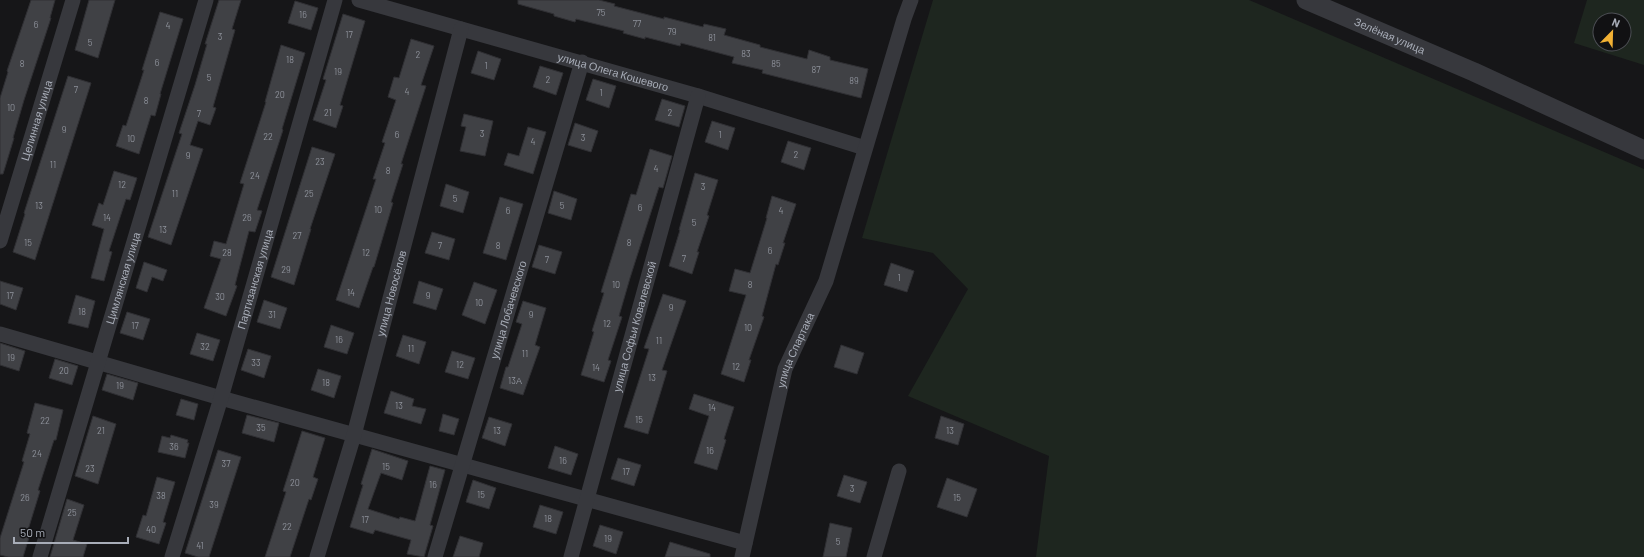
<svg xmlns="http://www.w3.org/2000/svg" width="1644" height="557" font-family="Barlow,sans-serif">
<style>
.green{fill:#1e261f;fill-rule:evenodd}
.building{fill:#404145;stroke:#303034}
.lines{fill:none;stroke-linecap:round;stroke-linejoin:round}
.minor{stroke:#37383d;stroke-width:15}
.tertiary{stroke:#37383d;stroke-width:19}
.labels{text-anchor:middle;stroke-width:4;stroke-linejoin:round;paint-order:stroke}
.number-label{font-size:9px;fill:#8e929b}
.street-label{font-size:11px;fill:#a8adb8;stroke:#111113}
</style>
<rect width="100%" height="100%" fill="#161618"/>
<g class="green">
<polygon points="933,0 1249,0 1644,169 1644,557 1036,557 1049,456 908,396 968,289 933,253 862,238"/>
<path d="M1587,0H1644V65L1574,43ZM1600,20H1624V44H1600Z"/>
</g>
<g class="building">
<polygon points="31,0 55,0 50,18 51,18 24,100 13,138 14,138 3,174 0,174 0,98 8,72 7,71"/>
<polygon points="89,0 115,0 98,58 75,50"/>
<polygon points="219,0 241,0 232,29 235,30 213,107 216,108 210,125 198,121 190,145 203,149 171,245 148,237 182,134 179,133 195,85 207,44 205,44"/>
<polygon points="518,0 599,0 615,4 614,6 664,19 664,17 703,27 704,24 726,29 724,35 760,45 760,47 807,59 809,50 830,57 830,60 868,69 861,98 762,73 763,70 732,63 734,57 681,43 680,46 645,37 645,39 623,33 624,31 576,19 575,22 554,16 554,14 518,4"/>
<polygon points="295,1 318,8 311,30 288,23"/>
<polygon points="160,12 183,19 160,94 161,94 155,116 151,115 139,154 116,146 123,125 126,126 144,70 142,70"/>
<polygon points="343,14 365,21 340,105 343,106 336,128 313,120 326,80 323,79"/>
<polygon points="411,39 434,46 421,85 426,86 401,164 403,164 391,202 393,203 374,267 373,267 359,308 336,300 376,179 373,179 385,143 382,142 396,100 388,97 394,77 399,78"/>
<polygon points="281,45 305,53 282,129 283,130 257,210 262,211 255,232 249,231 235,285 237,286 226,316 204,308 221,259 210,256 214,241 226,244 244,184 240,183 266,102 265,102"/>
<polygon points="478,51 501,59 494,80 471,73"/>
<polygon points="540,66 563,73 556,95 533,87"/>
<polygon points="68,76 91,83 35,260 13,252 25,214 24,213"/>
<polygon points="593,79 616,86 609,108 586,100"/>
<polygon points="662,99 685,106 679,127 655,120"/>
<polygon points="464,114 493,121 485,156 460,151 466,127 461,126"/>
<polygon points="712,121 735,128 728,150 705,142"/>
<polygon points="575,123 598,131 591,152 568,145"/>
<polygon points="528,127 546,132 533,174 504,165 508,153 519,156"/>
<polygon points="788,141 811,148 804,170 781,162"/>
<polygon points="312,147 335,154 310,229 311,229 294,285 271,277"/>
<polygon points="650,149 672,156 663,188 659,187 630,278 619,316 622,317 608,360 611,361 604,382 581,375 594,332 592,331 604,293 601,292 614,250 631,194 636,195"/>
<polygon points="114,171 137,178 130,200 126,199 109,251 112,252 104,281 91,278 104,229 92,225 99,203 103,205"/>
<polygon points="695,173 718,180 707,215 709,216 697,252 699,252 692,274 669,266 680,230 679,230"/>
<polygon points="446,184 469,192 463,213 440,206"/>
<polygon points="554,191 577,199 571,220 548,213"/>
<polygon points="772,196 796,204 783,243 785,243 778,265 776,264 762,316 764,317 749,360 751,360 744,382 721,374 746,295 729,291 735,269 750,273 767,218 766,218"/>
<polygon points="500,197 523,204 506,260 483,253"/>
<polygon points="432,232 455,239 449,260 425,253"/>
<polygon points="539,245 562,252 555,274 532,267"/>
<polygon points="144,262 167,270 163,281 152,277 147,292 136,288"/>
<polygon points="891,263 914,271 907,292 884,285"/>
<polygon points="0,281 23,288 16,310 0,304"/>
<polygon points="419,281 443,289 436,310 413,303"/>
<polygon points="474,282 497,290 485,324 462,315"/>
<polygon points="663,294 686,301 662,370 667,371 648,434 624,427 649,349 644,348"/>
<polygon points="76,295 95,301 88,328 68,323"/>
<polygon points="264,300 287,308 280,329 257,322"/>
<polygon points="523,301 546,308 535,345 540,347 523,395 500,388 506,367 508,367 522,324 516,322"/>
<polygon points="127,312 150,319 143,340 120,333"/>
<polygon points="331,325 354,333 347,354 324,347"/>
<polygon points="197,333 220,340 213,361 190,354"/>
<polygon points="403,335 426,342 419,364 396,356"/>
<polygon points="0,343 25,351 19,371 0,365"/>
<polygon points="841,345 864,353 857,374 834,367"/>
<polygon points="248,349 271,356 264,378 241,370"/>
<polygon points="452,351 475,358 468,379 445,372"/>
<polygon points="55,359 78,366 72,385 49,378"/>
<polygon points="318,369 341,376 334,398 311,390"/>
<polygon points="107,374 138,383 133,400 102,390"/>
<polygon points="391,391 414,399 412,406 426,409 421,424 384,413"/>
<polygon points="694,394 734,407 724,439 726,440 717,470 694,463 709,416 689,409"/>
<polygon points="181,399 198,404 194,420 176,415"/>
<polygon points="35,403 63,410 56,440 54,440 38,490 40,491 28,530 31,531 23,557 8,557 0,555 0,538 24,462 22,461 30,434 27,433"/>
<polygon points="443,414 459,419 454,435 439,431"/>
<polygon points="247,415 279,423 274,442 242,433"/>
<polygon points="93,416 116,424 98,484 75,476"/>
<polygon points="941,416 964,424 958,445 935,438"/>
<polygon points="489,417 512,424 505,446 482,438"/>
<polygon points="302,431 325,438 313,477 318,479 311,500 309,499 290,557 265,557 286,492 283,491"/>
<polygon points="171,435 188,440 187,443 189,443 185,458 158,452 162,436 170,438"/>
<polygon points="555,446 578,454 571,475 548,468"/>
<polygon points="372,449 408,461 402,480 381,473 368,509 399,519 400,517 415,521 430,466 445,470 430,525 433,526 424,557 407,554 411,540 375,530 373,534 350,527 363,485 361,484"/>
<polygon points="218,450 241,457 209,557 198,557 185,553"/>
<polygon points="618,458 641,465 634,486 611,479"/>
<polygon points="844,475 867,482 860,503 837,496"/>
<polygon points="157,477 175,482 163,522 166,523 159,544 136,537 143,515 146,516"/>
<polygon points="947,478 977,489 967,517 937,507"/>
<polygon points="473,480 496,488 489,509 466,502"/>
<polygon points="67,499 84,505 73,540 87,544 83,557 50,557"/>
<polygon points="540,505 563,512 556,534 533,527"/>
<polygon points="830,523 852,528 846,557 823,557"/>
<polygon points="600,525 623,532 616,554 593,546"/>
<polygon points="460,536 483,543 479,557 453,557"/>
<polygon points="670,542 710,554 710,557 665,557"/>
</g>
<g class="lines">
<g class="minor">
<path id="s1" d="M359,0L698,96L865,148"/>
<path id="s2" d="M0,241L73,0"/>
<polyline points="0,334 221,398 745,543"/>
<path id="s3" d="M40,557L206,0"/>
<path id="s4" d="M172,557L221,398L335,0"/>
<path id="s5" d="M317,557L354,435L461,29"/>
<path id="s6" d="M435,557L582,62"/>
<path id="s7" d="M571,557L698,96"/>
<path id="s8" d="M742,557L785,369L826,281L904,19L911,0"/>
<polyline points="874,557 899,471"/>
</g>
<path class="tertiary" id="s9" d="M1306,0L1474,72L1644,150"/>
</g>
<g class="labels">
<g class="number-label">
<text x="601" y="16">75</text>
<text x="303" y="18">16</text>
<text x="637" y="27">77</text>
<text x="36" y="28">6</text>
<text x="168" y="29">4</text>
<text x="672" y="35">79</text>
<text x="349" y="38">17</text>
<text x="220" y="40">3</text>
<text x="712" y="41">81</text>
<text x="90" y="46">5</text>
<text x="746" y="57">83</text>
<text x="418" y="58">2</text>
<text x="290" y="63">18</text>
<text x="157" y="66">6</text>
<text x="22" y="67">8</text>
<text x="776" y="67">85</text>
<text x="486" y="69">1</text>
<text x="816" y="73">87</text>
<text x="338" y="75">19</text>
<text x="209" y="81">5</text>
<text x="548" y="83">2</text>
<text x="854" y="84">89</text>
<text x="76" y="93">7</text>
<text x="407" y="95">4</text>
<text x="601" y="96">1</text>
<text x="280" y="98">20</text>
<text x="146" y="104">8</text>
<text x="11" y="111">10</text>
<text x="328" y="116">21</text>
<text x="670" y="116">2</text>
<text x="199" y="117">7</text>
<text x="64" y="133">9</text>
<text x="482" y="137">3</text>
<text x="397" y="138">6</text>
<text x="720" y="138">1</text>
<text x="268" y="140">22</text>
<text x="583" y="141">3</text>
<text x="131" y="142">10</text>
<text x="533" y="145">4</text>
<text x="796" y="158">2</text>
<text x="188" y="159">9</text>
<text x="320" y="165">23</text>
<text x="53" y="168">11</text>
<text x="656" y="172">4</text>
<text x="388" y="174">8</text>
<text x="255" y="179">24</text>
<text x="122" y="188">12</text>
<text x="703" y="190">3</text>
<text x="175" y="197">11</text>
<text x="309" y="197">25</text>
<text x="455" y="202">5</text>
<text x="39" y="209">13</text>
<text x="562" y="209">5</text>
<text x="640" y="211">6</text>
<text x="378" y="213">10</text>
<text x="508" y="214">6</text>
<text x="781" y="214">4</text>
<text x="107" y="221">14</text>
<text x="247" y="221">26</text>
<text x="694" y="226">5</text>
<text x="163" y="233">13</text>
<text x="297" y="239">27</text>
<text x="28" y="246">15</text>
<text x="629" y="246">8</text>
<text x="440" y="249">7</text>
<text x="498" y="249">8</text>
<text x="770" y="254">6</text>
<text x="227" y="256">28</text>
<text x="366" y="256">12</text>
<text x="684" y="262">7</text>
<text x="547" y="263">7</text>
<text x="286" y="273">29</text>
<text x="899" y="281">1</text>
<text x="616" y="288">10</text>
<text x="750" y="288">8</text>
<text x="351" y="296">14</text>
<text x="10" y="299">17</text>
<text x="428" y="299">9</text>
<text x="220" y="300">30</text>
<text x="479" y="306">10</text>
<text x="671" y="311">9</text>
<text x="82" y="315">18</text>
<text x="272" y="318">31</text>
<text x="531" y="318">9</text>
<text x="607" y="327">12</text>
<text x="135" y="329">17</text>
<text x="748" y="331">10</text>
<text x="339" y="343">16</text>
<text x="659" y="344">11</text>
<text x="205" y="350">32</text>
<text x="411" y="352">11</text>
<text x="525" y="357">11</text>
<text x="11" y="361">19</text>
<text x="256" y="366">33</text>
<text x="460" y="368">12</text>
<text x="736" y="370">12</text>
<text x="596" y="371">14</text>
<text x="64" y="374">20</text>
<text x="652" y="381">13</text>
<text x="515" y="384">13А</text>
<text x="326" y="386">18</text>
<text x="120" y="389">19</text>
<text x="399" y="409">13</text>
<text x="712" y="411">14</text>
<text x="639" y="423">15</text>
<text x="45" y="424">22</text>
<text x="261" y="431">35</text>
<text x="101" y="434">21</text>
<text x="497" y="434">13</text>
<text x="950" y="434">13</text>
<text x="174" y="450">36</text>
<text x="710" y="454">16</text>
<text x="37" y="457">24</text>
<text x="563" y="464">16</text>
<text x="226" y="467">37</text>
<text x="386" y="470">15</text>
<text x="90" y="472">23</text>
<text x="626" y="475">17</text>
<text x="295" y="486">20</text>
<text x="433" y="488">16</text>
<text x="852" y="492">3</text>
<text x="481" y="498">15</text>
<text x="161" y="499">38</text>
<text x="25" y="501">26</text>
<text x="957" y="501">15</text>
<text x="214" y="508">39</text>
<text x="72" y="516">25</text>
<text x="548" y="522">18</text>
<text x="365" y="523">17</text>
<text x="287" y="530">22</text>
<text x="151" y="533">40</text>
<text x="608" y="542">19</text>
<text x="838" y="545">5</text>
<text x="200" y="549">41</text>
</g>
<g class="street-label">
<text dy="4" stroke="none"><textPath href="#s9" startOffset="91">Зелёная улица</textPath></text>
<text dy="4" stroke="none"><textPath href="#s1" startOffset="264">улица Олега Кошевого</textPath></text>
<text dy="4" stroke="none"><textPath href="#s2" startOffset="126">Целинная улица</textPath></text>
<text dy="4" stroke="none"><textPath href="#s3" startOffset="291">Цимлянская улица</textPath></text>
<text dy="4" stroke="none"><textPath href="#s4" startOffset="290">Партизанская улица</textPath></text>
<text dy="4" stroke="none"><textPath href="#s5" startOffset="274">улица Новосёлов</textPath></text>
<text dy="4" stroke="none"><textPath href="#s6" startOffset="258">улица Лобачевского</textPath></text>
<text dy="4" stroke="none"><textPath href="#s7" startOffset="239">улица Софьи Ковалевской</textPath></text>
<text dy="4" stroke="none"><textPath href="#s8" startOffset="214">улица Спартака</textPath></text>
</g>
</g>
<g transform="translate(1612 32) rotate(23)"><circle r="19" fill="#111113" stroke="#4d4f55"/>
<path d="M0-3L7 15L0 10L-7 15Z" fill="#f2b134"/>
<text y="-6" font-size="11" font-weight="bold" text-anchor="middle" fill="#a8adb8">N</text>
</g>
<path d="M14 537v6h114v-6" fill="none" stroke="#a8adb8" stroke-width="2"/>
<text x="20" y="537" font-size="12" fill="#a8adb8" stroke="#111113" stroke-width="3" paint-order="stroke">50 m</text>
</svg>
